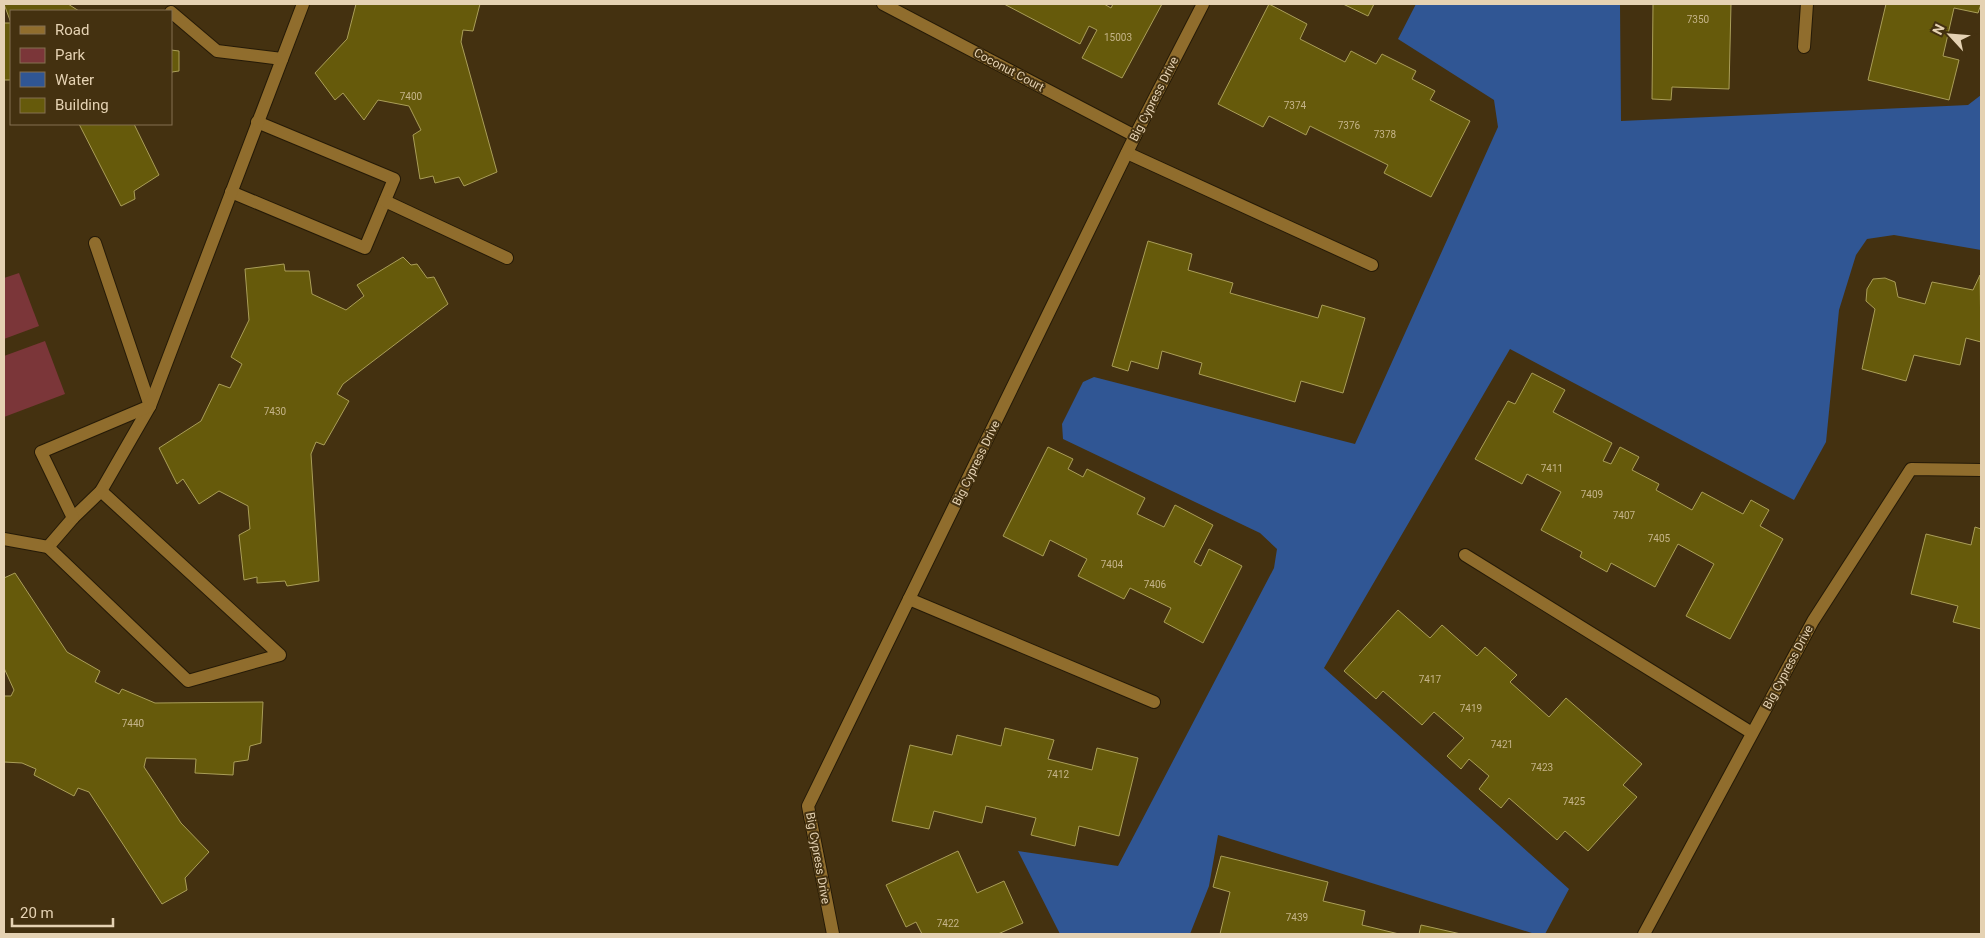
<svg xmlns="http://www.w3.org/2000/svg" width="1985" height="938" font-family="Roboto,sans-serif">
<style>
.green{fill:#7b3639}
.water{fill:#305694}
.building{fill:#665a0b;stroke:#aa9e58}
.lines{fill:none;stroke-linecap:round;stroke-linejoin:round}
.service-casing{stroke:#251a07;stroke-width:14}
.minor-casing{stroke:#251a07;stroke-width:14}
.service{stroke:#906d2d;stroke-width:12}
.minor{stroke:#906d2d;stroke-width:12}
.labels{text-anchor:middle;stroke-width:4;stroke-linejoin:round;paint-order:stroke}
.number-label{font-size:10px;fill:#c5b489}
.street-label{font-size:12px;fill:#e5d2b3;stroke:#443110}
</style>
<rect width="100%" height="100%" fill="#443110"/>
<g class="green">
<polygon points="19,273 39,326 4,339 4,278"/>
<polygon points="45,341 65,394 4,417 4,356"/>
</g>
<polygon class="water" points="1416,4 1620,4 1621,121 1968,105 1981,95 1981,250 1894,235 1867,239 1856,255 1839,310 1826,442 1794,500 1510,349 1324,668 1569,889 1545,934 1535,934 1218,835 1209,886 1190,934 1060,934 1018,851 1118,866 1274,568 1277,549 1260,533 1063,439 1062,424 1083,382 1094,377 1355,444 1498,127 1494,100 1398,39"/>
<g class="building">
<polygon points="4,4 68,4 79,11 11,11 11,80 4,80 4,23 11,23"/>
<polygon points="356,4 480,4 473,31 463,30 461,42 497,172 464,186 459,177 435,183 433,176 420,179 413,135 421,130 409,106 378,100 364,120 343,93 335,100 315,73 347,39"/>
<polygon points="1004,4 1104,4 1111,8 1113,4 1162,4 1122,78 1082,58 1097,30 1089,26 1080,44"/>
<polygon points="1269,4 1307,24 1300,39 1345,62 1351,51 1376,64 1382,54 1416,71 1412,79 1435,91 1430,100 1470,121 1431,197 1384,173 1388,165 1310,126 1306,135 1269,116 1263,127 1218,104"/>
<polygon points="1343,4 1374,4 1368,16"/>
<polygon points="1653,4 1731,4 1729,89 1672,87 1671,100 1652,99"/>
<polygon points="1886,4 1981,4 1978,13 1954,8 1943,56 1959,60 1949,100 1868,80"/>
<polygon points="171,50 179,51 179,71 172,72 171,75"/>
<polygon points="79,124 134,124 159,175 134,191 135,199 121,206"/>
<polygon points="1148,241 1192,254 1188,270 1233,283 1230,293 1318,318 1322,305 1365,318 1343,393 1301,381 1295,402 1199,374 1202,363 1162,351 1158,369 1131,361 1128,371 1112,366"/>
<polygon points="403,257 411,265 417,264 427,278 434,277 448,304 343,384 337,394 349,401 324,445 316,442 311,454 319,581 287,586 285,581 257,583 257,577 244,580 239,535 250,529 248,506 219,491 199,504 183,479 177,484 159,448 201,421 219,384 230,388 242,364 231,357 249,320 245,269 284,264 285,271 309,271 312,294 346,310 364,296 357,285"/>
<polygon points="1980,275 1981,342 1966,338 1960,365 1914,355 1906,381 1862,369 1875,309 1866,301 1867,289 1873,279 1885,278 1895,282 1898,297 1925,304 1932,282 1973,290"/>
<polygon points="1532,373 1565,390 1553,412 1612,443 1603,461 1611,464 1620,447 1639,457 1632,470 1659,484 1656,490 1692,510 1702,492 1743,514 1751,500 1769,510 1760,526 1783,539 1730,639 1686,616 1714,564 1678,544 1655,587 1611,563 1607,572 1580,557 1582,552 1541,530 1561,492 1527,474 1522,484 1475,459 1508,401 1515,404"/>
<polygon points="1048,447 1073,459 1068,469 1083,477 1087,469 1145,498 1137,514 1164,527 1175,505 1213,525 1194,562 1201,566 1209,549 1242,566 1203,643 1164,622 1171,608 1130,588 1124,599 1078,576 1087,559 1050,540 1043,556 1003,536"/>
<polygon points="1975,527 1981,529 1981,629 1953,622 1958,606 1911,594 1926,534 1971,545"/>
<polygon points="15,573 67,652 100,671 95,682 119,694 122,689 155,703 263,702 261,743 250,746 248,760 234,762 233,775 195,773 196,759 146,758 144,767 181,823 209,852 185,878 187,890 162,904 89,792 78,788 74,796 34,775 36,769 22,763 4,762 4,696 11,696 14,690 4,668 4,578"/>
<polygon points="1398,610 1430,638 1442,625 1477,656 1485,647 1517,675 1510,682 1549,717 1566,698 1642,764 1623,785 1637,797 1588,851 1565,831 1557,840 1509,798 1501,808 1479,789 1489,776 1469,759 1461,769 1447,756 1464,738 1434,712 1422,725 1383,691 1376,699 1344,671"/>
<polygon points="1005,728 1054,740 1048,759 1092,770 1097,748 1138,758 1119,836 1079,826 1075,846 1031,835 1036,818 986,806 982,823 934,811 929,829 892,821 910,745 952,755 957,735 1001,746"/>
<polygon points="958,851 977,893 1004,881 1023,923 998,934 922,934 916,922 906,927 886,885"/>
<polygon points="1221,856 1328,882 1323,901 1365,911 1362,925 1399,934 1220,934 1230,892 1213,887"/>
<polygon points="1421,925 1461,934 1419,934"/>
</g>
<g class="lines">
<g class="service-casing">
<g id="service">
<polyline points="171,12 217,51 282,59"/>
<polyline points="1127,153 1372,265"/>
<polyline points="231,192 365,248 394,179 257,122"/>
<polyline points="385,201 507,258"/>
<polyline points="95,243 150,406 101,491"/>
<polygon points="101,491 280,655 188,681 48,547 73,518"/>
<polyline points="73,518 41,452 150,406 303,4"/>
<polyline points="4,539 48,547"/>
<polyline points="1465,555 1752,733"/>
<polyline points="909,599 1154,702"/>
</g>
</g>
<g class="minor-casing">
<g id="minor">
<polyline points="883,4 1135,136"/>
<polyline points="1804,47 1807,4"/>
<polyline points="833,934 808,806 1135,136 1203,4"/>
<polyline points="1644,934 1813,621 1911,469 1981,470"/>
</g>
</g>
<use href="#service" class="service"/>
<use href="#minor" class="minor"/>
</g>
<g class="labels">
<g class="number-label">
<text x="1698" y="23">7350</text>
<text x="1118" y="41">15003</text>
<text x="411" y="100">7400</text>
<text x="1295" y="109">7374</text>
<text x="1349" y="129">7376</text>
<text x="1385" y="138">7378</text>
<text x="275" y="415">7430</text>
<text x="1552" y="472">7411</text>
<text x="1592" y="498">7409</text>
<text x="1624" y="519">7407</text>
<text x="1659" y="542">7405</text>
<text x="1112" y="568">7404</text>
<text x="1155" y="588">7406</text>
<text x="1430" y="683">7417</text>
<text x="1471" y="712">7419</text>
<text x="133" y="727">7440</text>
<text x="1502" y="748">7421</text>
<text x="1542" y="771">7423</text>
<text x="1058" y="778">7412</text>
<text x="1574" y="805">7425</text>
<text x="1297" y="921">7439</text>
<text x="948" y="927">7422</text>
</g>
<g class="street-label">
<text transform="translate(1009 70) rotate(28)" y="4">Coconut Court</text>
<text transform="translate(1154 99) rotate(-63)" y="4">Big Cypress Drive</text>
<text transform="translate(976 463) rotate(-64)" y="4">Big Cypress Drive</text>
<text transform="translate(1788 667) rotate(-62)" y="4">Big Cypress Drive</text>
<text transform="translate(818 858) rotate(80)" y="4">Big Cypress Drive</text>
</g>
</g>
<rect width="1985" height="938" fill="none" stroke="#e5d2b3" stroke-width="10"/>
<rect x="10" y="10" width="162" height="115" fill="#443110" stroke="#847151"/>
<rect x="20" y="26" width="25" height="8" fill="#906d2d" stroke="#847151"/>
<text x="55" y="35" font-size="15" fill="#e5d2b3">Road</text>
<rect x="20" y="48" width="25" height="15" fill="#7b3639" stroke="#847151"/>
<text x="55" y="60" font-size="15" fill="#e5d2b3">Park</text>
<rect x="20" y="72" width="25" height="15" fill="#305694" stroke="#847151"/>
<text x="55" y="85" font-size="15" fill="#e5d2b3">Water</text>
<rect x="20" y="98" width="25" height="15" fill="#665a0b" stroke="#847151"/>
<text x="55" y="110" font-size="15" fill="#e5d2b3">Building</text>
<g transform="translate(1950 35) rotate(296)" stroke="#443110" stroke-width="4" paint-order="stroke">
<path d="M0-4L9 19L0 12L-9 19Z" fill="#e5d2b3"/>
<text y="-8" font-size="14" font-weight="bold" text-anchor="middle" fill="#e5d2b3">N</text>
</g>
<path d="M12 918v8h101v-8" fill="none" stroke="#e5d2b3" stroke-width="2.5"/>
<text x="20" y="918" font-size="15" fill="#e5d2b3" stroke="#443110" stroke-width="4" paint-order="stroke">20 m</text>
</svg>
